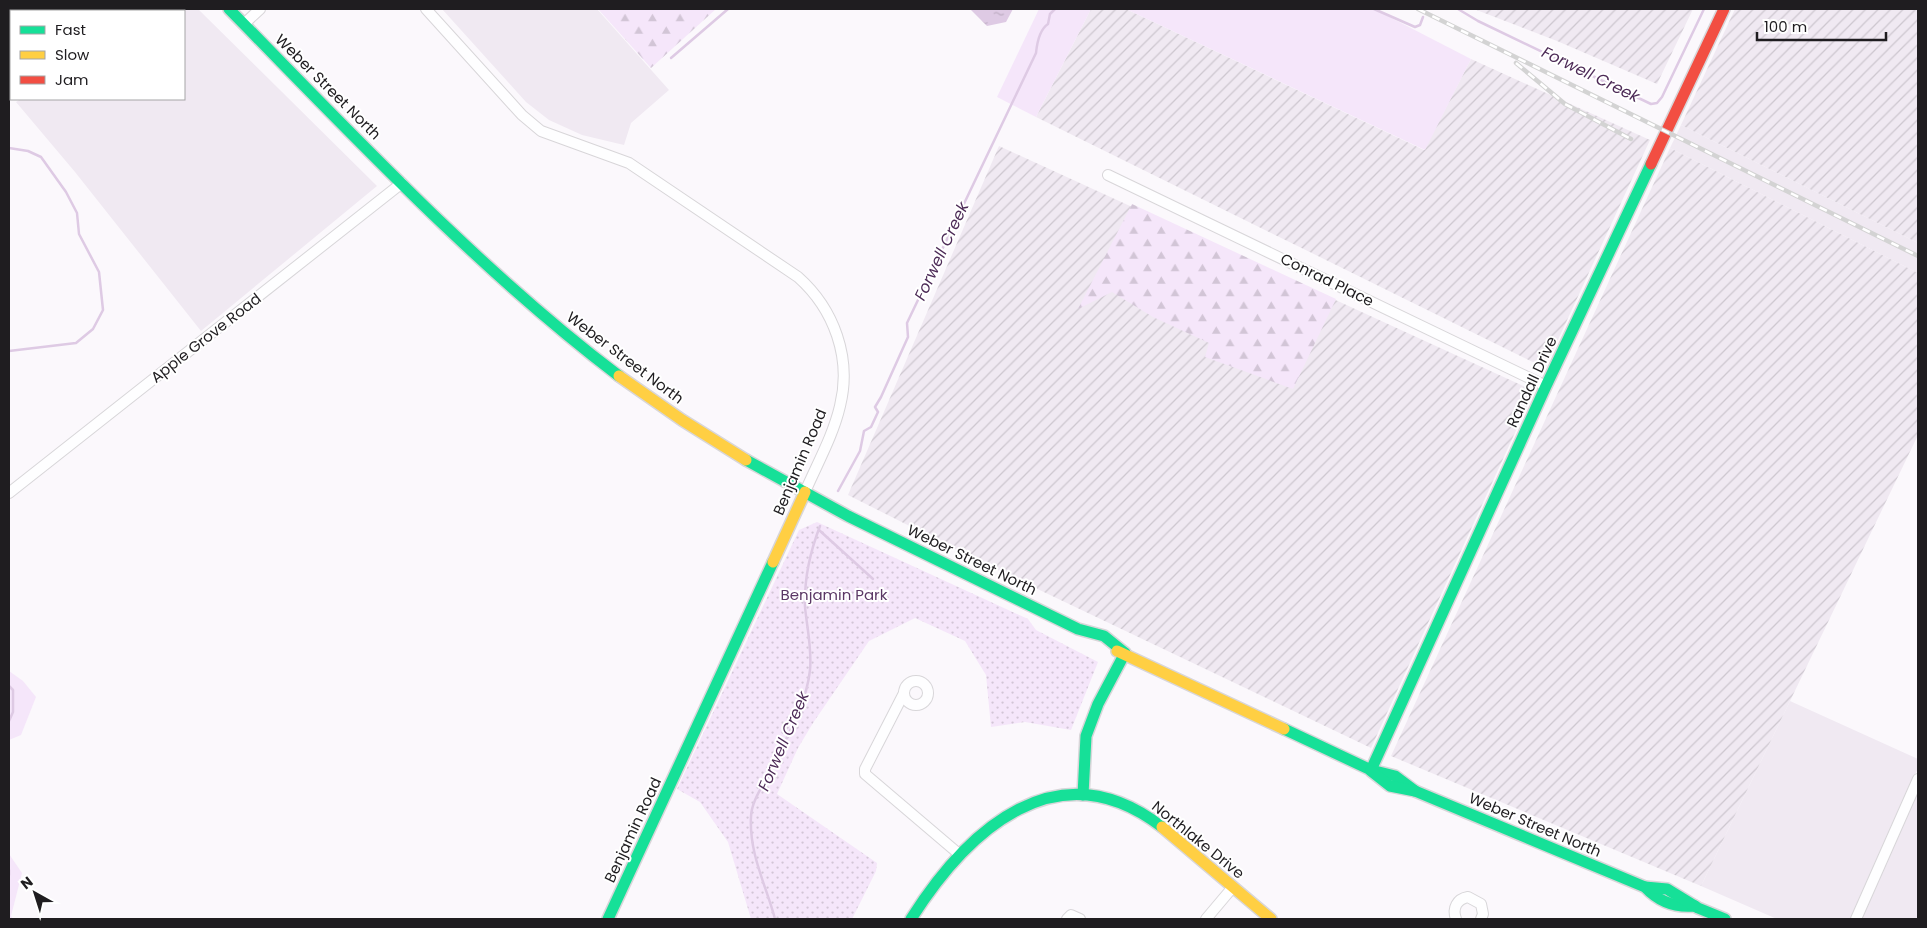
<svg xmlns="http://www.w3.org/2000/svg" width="1927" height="928" font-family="Poppins,sans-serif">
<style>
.built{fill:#f0e9f2}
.industrial{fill:url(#industrial-furrows)}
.grass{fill:#f5e6fa}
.forest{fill:url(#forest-firs)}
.park{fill:url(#park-dots)}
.water{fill:url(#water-ripples)}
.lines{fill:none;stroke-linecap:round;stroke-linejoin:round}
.stream{stroke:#decae4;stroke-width:2.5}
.street-casing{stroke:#d8d6d9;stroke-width:12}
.fast-casing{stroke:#d8d6d9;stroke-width:14}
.slow-casing{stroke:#d8d6d9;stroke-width:14}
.jam-casing{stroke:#d8d6d9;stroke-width:14}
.street{stroke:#fefeff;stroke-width:10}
.fast{stroke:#16e098;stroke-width:11}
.slow{stroke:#ffcf43;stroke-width:11}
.jam{stroke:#f24e42;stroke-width:11}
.rail-casing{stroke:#d3d3d3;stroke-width:4.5}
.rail{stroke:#fff;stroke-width:2.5;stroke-dasharray:8;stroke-linecap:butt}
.labels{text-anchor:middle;stroke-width:4;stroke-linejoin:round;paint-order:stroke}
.street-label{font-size:15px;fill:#1f1d20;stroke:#fff}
.park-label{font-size:15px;fill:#5b3865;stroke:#fff}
.water-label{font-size:16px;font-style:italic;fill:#4d2b57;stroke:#fff}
</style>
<defs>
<pattern id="industrial-furrows" width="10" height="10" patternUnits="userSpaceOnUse" patternTransform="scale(1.25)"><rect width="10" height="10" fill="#f0e9f2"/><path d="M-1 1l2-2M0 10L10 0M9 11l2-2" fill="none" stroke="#cdc7cf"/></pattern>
<pattern id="forest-firs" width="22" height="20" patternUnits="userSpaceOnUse" patternTransform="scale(1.25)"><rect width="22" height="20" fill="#f5e6fa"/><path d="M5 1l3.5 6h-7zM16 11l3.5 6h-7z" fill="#d2c5d6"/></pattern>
<pattern id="park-dots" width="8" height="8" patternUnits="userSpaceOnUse" patternTransform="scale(1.25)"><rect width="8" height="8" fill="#f5e6fa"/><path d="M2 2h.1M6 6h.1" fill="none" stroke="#d2c5d6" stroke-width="1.8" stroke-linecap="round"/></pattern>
<pattern id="water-ripples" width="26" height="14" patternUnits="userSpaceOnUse" patternTransform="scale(1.25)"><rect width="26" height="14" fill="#decae4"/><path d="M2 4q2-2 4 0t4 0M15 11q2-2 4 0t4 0" fill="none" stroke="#beadc3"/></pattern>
</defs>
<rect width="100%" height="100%" fill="#fbf8fc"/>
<g class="built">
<polygon points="126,9 198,9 377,186 201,331 75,172 16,102 21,99 184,99 184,11 123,11"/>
<polygon points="442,9 597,9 669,90 631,123 624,145 582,135 549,120 526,102"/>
<polygon points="1681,125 1918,243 1918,273 1670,148"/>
<polygon points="1790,701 1918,759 1918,768 1909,788 1918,792 1918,919 1777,919 1701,886"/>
</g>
<g class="industrial">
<polygon points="1091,9 1126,9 1424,150 1471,59 1650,140 1545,368 1036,117"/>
<polygon points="1474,9 1693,9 1657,84 1557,41"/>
<polygon points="1735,9 1918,9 1918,243 1681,125"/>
<polygon points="999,146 1534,391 1371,748 985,564 848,495"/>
<polygon points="1670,148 1918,273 1918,435 1701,886 1391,756"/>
</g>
<g class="grass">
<polygon points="1039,9 1091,9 1036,117 997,97"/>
<polygon points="1126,9 1374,9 1471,59 1425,150"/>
<polygon points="9,671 23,681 36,697 21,735 9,740"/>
<polygon points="9,854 22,873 11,916 13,919 9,919"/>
</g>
<g class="forest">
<polygon points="598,9 716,9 651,68"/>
<polygon points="1132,204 1336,299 1293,389 1205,357 1209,343 1153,317 1112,292 1078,309"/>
</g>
<polygon class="park" points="817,522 1028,619 1036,630 1098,662 1071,730 1025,722 991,727 986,675 965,641 915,618 869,641 813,723 798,748 777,794 877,863 876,871 852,919 751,919 728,842 700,802 677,789 799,530"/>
<polygon class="water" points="970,9 1013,9 1006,22 987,26"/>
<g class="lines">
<g class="stream">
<polyline points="1374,9 1415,27 1420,25 1423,17"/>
<polyline points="1458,9 1478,21 1651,104 1657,103 1662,97 1704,9"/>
<polyline points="671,58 728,9"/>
<polyline points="9,148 28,151 41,157 66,192 77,213 79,234 99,272 103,310 93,329 76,343 9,351"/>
<path d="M838,491L860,451L864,431L871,427L878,412L875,407L881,397L908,337L907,323L1036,53C1037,43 1039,30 1048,24L1050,14L1055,9"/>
<polyline points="819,530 873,579"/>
<polyline points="9,686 13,690 13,712 9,721"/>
<polyline points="9,870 9,875"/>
<path d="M775,919C766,885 749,854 751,817C751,804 760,790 766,779C782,745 806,708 810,670C812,648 807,628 805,607C804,578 810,552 820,526"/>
</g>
<g class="street-casing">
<g id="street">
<path d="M426,9L522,115L541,131L629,163L798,277C834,309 852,358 840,406C833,436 817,464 805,492"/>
<polyline points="244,24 260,9"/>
<polyline points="1108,175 1546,386"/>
<polyline points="9,493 402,183"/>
<circle cx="916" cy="693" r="12"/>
<polyline points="904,693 865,769 865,774 959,854"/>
<polyline points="1067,919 1071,915 1080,919"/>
<polyline points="1206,919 1233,887"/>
<path d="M1456,919C1452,908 1457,899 1468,897L1481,904L1483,914L1481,919"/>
<polyline points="1856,919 1918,779"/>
</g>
</g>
<g class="fast-casing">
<g id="fast">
<path d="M229,9C354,136 477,268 619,376"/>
<polyline points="746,460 848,516 1078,629 1104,636 1125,653"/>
<polyline points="1284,729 1371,770 1395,776 1415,791"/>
<polyline points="1371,770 1546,386 1651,164"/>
<path d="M1371,771L1390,786L1415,791L1645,887C1659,902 1675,908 1695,906"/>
<polyline points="1083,795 1086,736 1098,704 1125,653"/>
<polyline points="1645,887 1667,889 1698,908 1725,919"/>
<polyline points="608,919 773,562"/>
<path d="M911,919C968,829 1058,747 1162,827"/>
</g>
</g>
<g class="slow-casing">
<g id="slow">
<polyline points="619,376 682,420 746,460"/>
<polyline points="773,562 805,492"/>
<polyline points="1117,651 1284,729"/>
<polyline points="1162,827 1271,919"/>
</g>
</g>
<g class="jam-casing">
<polyline id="jam" points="1651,164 1724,9"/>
</g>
<use href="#street" class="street"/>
<use href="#fast" class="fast"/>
<use href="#slow" class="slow"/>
<use href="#jam" class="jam"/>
<g class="rail-casing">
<g id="rail">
<polyline points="1418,9 1918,256"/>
<polyline points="1516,63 1565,104 1631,139"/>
</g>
</g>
<use href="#rail" class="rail"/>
</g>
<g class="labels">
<g class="street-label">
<text transform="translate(328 87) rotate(45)" y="5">Weber Street North</text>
<text transform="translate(1327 280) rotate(26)" y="5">Conrad Place</text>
<text transform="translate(206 338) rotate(-38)" y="5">Apple Grove Road</text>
<text transform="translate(625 358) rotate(37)" y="5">Weber Street North</text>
<text transform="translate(1532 382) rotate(-65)" y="5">Randall Drive</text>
<text transform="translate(800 462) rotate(-67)" y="5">Benjamin Road</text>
<text transform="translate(972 560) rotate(26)" y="5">Weber Street North</text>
<text transform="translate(1535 825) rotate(23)" y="5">Weber Street North</text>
<text transform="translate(633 830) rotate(-65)" y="5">Benjamin Road</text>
<text transform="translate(1198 840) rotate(39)" y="5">Northlake Drive</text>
</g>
<g class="park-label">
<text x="834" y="600">Benjamin Park</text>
</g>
<g class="water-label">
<text transform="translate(1591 74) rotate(26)" y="6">Forwell Creek</text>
<text transform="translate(941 251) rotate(-65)" y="6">Forwell Creek</text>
<text transform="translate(783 741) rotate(-67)" y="6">Forwell Creek</text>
</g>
</g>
<rect width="1927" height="928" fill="none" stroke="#1f1d20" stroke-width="20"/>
<rect x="10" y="10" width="175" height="90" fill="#ffffff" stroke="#a5a5a6"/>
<rect x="20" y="26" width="25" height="8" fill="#16e098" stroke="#a5a5a6"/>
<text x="55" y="35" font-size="15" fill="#1f1d20">Fast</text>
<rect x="20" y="51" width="25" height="8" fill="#ffcf43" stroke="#a5a5a6"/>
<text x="55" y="60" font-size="15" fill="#1f1d20">Slow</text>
<rect x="20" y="76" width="25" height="8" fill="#f24e42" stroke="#a5a5a6"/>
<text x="55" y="85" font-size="15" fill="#1f1d20">Jam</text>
<g transform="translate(35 893) rotate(321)" stroke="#ffffff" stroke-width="4" paint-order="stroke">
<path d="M0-4L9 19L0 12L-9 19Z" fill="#1f1d20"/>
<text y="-8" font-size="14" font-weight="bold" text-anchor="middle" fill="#1f1d20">N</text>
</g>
<path d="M1757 32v8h129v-8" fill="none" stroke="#1f1d20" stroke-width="2.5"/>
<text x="1764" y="32" font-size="15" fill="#1f1d20" stroke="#ffffff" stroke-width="4" paint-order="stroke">100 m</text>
</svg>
